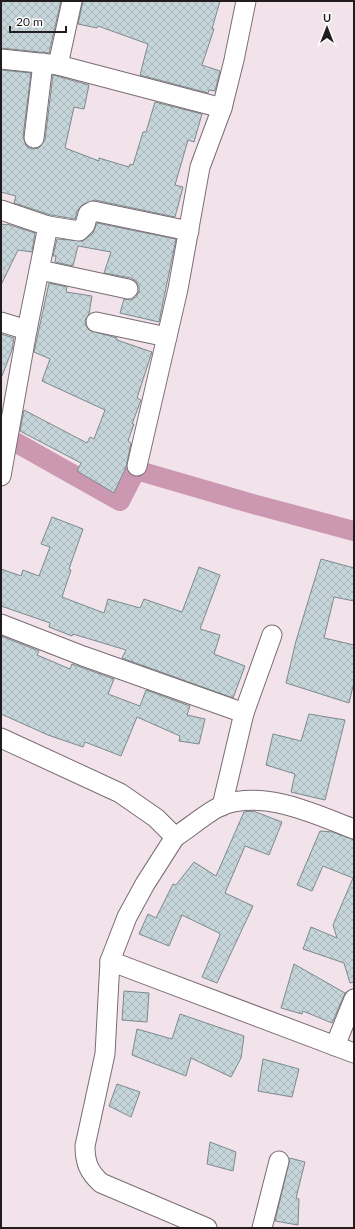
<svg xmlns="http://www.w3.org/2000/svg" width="355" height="1229" font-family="Lato,sans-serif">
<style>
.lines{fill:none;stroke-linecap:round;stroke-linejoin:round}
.canal{stroke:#cc97b1;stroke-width:20}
.building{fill:url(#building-cross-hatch);stroke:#7b8a8d}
.minor-casing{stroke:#796c72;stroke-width:21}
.minor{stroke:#fff;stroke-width:19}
</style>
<defs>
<pattern id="building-cross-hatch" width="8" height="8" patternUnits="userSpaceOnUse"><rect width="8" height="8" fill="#c5d5d9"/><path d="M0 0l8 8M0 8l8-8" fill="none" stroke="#a9b6ba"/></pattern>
</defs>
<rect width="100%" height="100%" fill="#f2e3ea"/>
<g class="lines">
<polyline class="canal" points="1,434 120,501 136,470 253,504 354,531"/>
</g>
<g class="building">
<polygon points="1,1 61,1 49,53 1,48"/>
<polygon points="83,1 220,1 212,29 214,29 202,65 220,71 215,91 209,90 208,93 140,75 148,44 98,26 97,28 78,24"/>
<polygon points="1,70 31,73 23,137 27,147 32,149 39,148 45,140 53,75 89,85 84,109 74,107 65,148 99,161 99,158 129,167 130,164 133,165 143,132 146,132 155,102 202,114 194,142 188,140 175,185 183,187 175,217 95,200 82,205 77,211 75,219 51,215 14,203 16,196 1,192"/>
<polygon points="97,223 176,239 159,322 120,313 124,299 131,300 136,297 139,292 139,286 136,281 131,278 104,273 111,252 78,246 73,266 55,262 56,256 53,256 57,239 83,241 93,233"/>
<polygon points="1,224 7,225 7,224 35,233 32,252 18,250 1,285"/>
<polygon points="49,283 67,287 66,292 92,296 89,314 85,320 86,326 89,330 117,338 117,340 152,352 137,398 141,400 132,424 134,424 128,441 131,443 126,467 114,493 77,471 81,463 20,431 24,410 87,443 90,437 94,439 105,410 42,381 50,359 34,352"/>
<polygon points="1,334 14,338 12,350 2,376 1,376"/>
<polygon points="52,517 83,529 69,569 71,570 62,597 104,613 108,599 140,608 144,599 182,612 199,567 220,575 200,629 220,635 214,654 245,666 233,698 122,658 126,650 73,634 72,636 49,627 50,623 1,606 1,569 21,576 23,570 39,576 50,547 41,544"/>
<polygon points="321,559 354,568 354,601 334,597 324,638 354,645 354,682 349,703 286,683 296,641"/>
<polygon points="1,636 39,651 37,655 70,669 72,664 114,679 108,694 140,706 146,690 190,706 187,715 205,719 199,744 179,741 180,736 137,717 121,756 85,742 83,747 48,735 1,714"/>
<polygon points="309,714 345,720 325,800 291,792 295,774 266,765 273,734 301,741"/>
<polygon points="253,811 282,822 269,855 245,846 225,893 253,906 217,983 202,977 220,935 219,933 182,915 169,946 139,934 148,914 156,918 173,884 176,885 194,862 216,876 244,812"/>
<polygon points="320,831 333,832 354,840 354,982 350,983 344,963 303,949 311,927 337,938 333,925 353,878 323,866 312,891 297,885"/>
<polygon points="294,964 345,993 332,1023 303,1011 302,1014 281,1008"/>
<polygon points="124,991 149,993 147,1022 122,1020"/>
<polygon points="180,1014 244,1036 241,1058 231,1077 191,1058 186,1076 132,1055 137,1029 172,1039"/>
<polygon points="263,1059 299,1069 292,1097 258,1091"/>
<polygon points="117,1084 140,1092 131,1117 109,1106"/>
<polygon points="210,1142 236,1152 233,1171 207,1164"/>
<polygon points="290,1158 305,1162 296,1198 299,1199 298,1225 275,1221"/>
</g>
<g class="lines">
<g class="minor-casing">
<g id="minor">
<polyline points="1,59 58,65 222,108"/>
<polyline points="58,65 72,1"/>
<polyline points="34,138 43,63"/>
<polyline points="1,210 48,226 27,330 1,476"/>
<polyline points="48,226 79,231 85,225 88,214 93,211 189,231"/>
<polyline points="40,270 128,289"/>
<polyline points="1,322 27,330"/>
<polyline points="96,322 167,337"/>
<polyline points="137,466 178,289 200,167 222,108 234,60 246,1"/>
<polyline points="1,624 83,656 244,713 222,806"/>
<polyline points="244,713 272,635"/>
<path d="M1,738L120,793L156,818L175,837L145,884L127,917L110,961L105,1054L85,1146C85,1163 89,1172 101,1183L207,1228"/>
<path d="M175,837C188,829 210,810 223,805C266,790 314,814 354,829"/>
<polyline points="110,961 354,1053"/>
<polyline points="335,1046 354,999"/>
<polyline points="262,1228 279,1161"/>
</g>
</g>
<use href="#minor" class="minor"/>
</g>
<rect width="355" height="1229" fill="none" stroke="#211c1e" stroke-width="4"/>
<g transform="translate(327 28)" stroke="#ffffff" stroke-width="3" paint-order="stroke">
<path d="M0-3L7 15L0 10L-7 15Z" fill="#211c1e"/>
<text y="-6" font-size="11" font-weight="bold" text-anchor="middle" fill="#211c1e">U</text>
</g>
<path d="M10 26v6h56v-6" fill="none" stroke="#211c1e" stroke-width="2"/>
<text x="16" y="26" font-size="12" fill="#211c1e" stroke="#ffffff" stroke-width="3" paint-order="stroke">20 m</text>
</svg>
